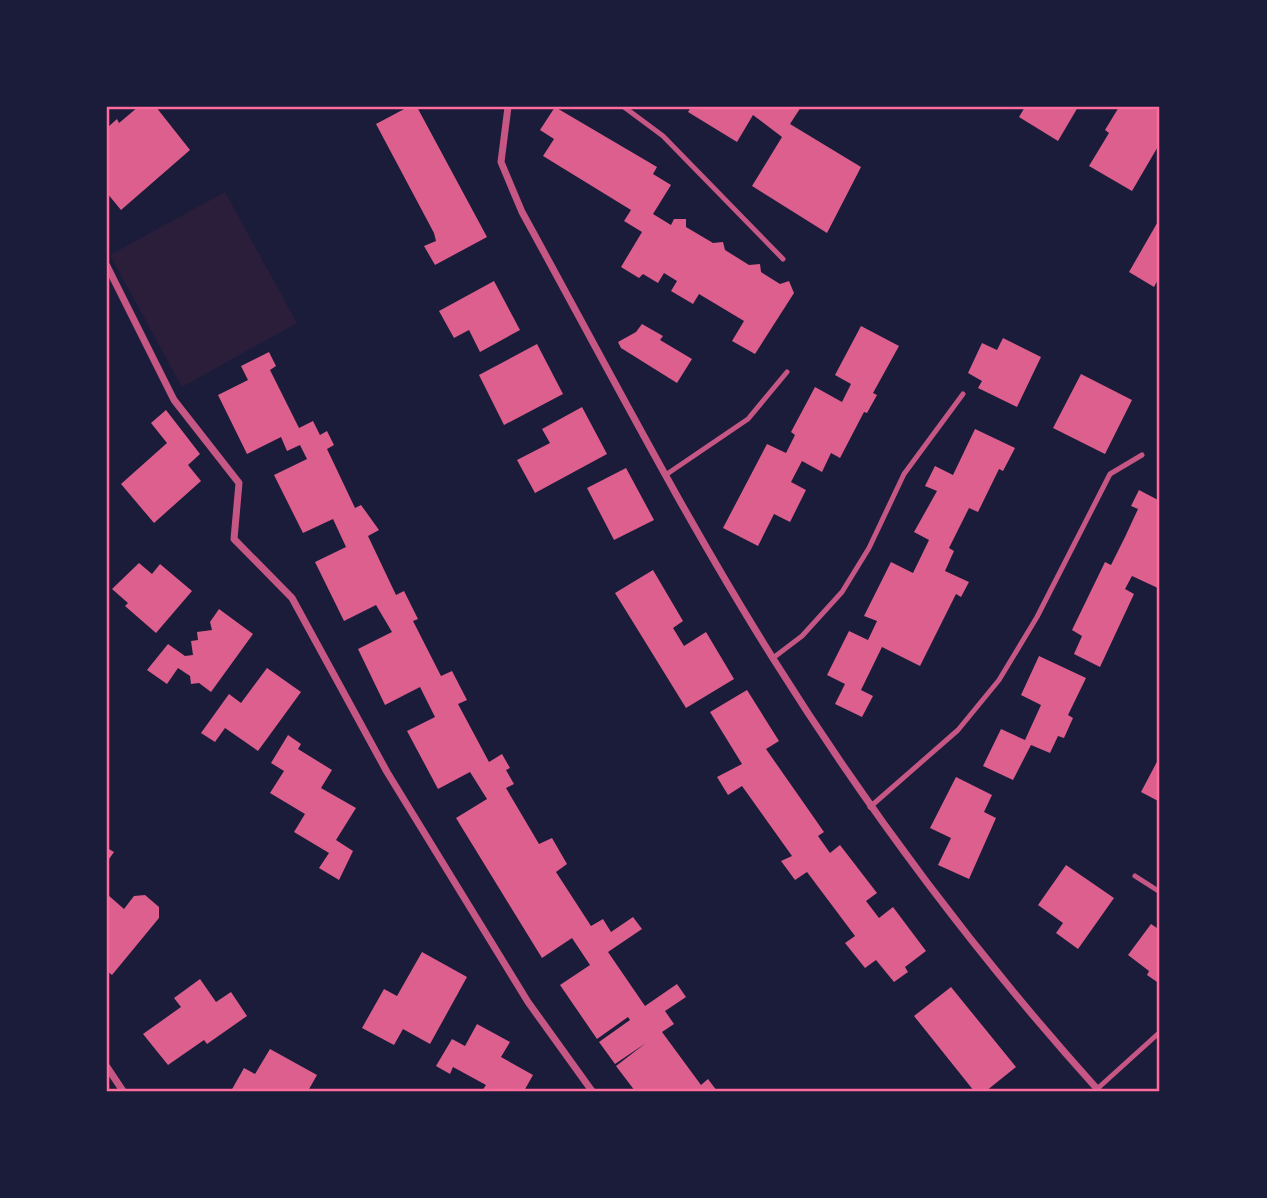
<svg xmlns="http://www.w3.org/2000/svg" width="1267" height="1198" font-family="'Archivo Narrow',sans-serif">
<style>
.green{fill:#2a1e3b}
.building{fill:#dd5f8e}
.lines{fill:none;stroke-linecap:round;stroke-linejoin:round}
.service{stroke:#c65784;stroke-width:5}
.minor{stroke:#c65784;stroke-width:7}
.neatline{fill:none;stroke:#ff6b9d;stroke-width:2.5}
</style>
<rect width="100%" height="100%" fill="#1b1b3a"/>
<polygon class="green" points="225,192 297,323 182,387 110,255"/>
<g class="building">
<polygon points="138,107 156,107 190,150 121,210 107,193 107,128 117,119 119,123"/>
<polygon points="408,107 417,107 487,237 435,265 424,246 436,241 434,233 376,124"/>
<polygon points="555,107 657,167 653,174 671,185 653,214 671,225 674,219 686,219 686,227 713,243 723,242 725,250 749,265 760,264 761,272 780,284 789,281 794,293 755,354 732,341 744,321 699,294 693,304 671,291 677,281 664,273 658,283 643,274 639,278 621,267 642,232 624,221 631,210 543,156 554,139 540,130"/>
<polygon points="691,107 801,107 790,124 861,167 827,233 752,186 782,137 753,115 737,142 688,112"/>
<polygon points="1025,107 1078,107 1058,141 1019,117"/>
<polygon points="1119,107 1153,107 1160,111 1160,143 1132,191 1089,166 1109,133 1105,130"/>
<polygon points="1160,218 1160,276 1154,287 1129,272"/>
<polygon points="494,281 520,330 480,352 469,330 454,338 439,311"/>
<polygon points="642,324 663,336 660,340 692,359 677,383 621,348 618,342 636,332"/>
<polygon points="861,326 899,346 873,393 877,395 867,413 864,412 840,458 831,453 822,472 802,461 791,482 806,490 790,522 774,514 758,546 723,528 767,444 786,453 795,435 791,432 815,387 842,402 851,384 835,375"/>
<polygon points="1003,338 1041,357 1017,407 978,388 982,381 968,373 982,343 997,350"/>
<polygon points="537,344 563,394 504,425 479,375"/>
<polygon points="269,352 276,366 270,370 299,428 313,421 320,435 327,431 334,445 327,449 355,508 361,505 379,530 368,536 396,595 404,591 418,619 413,621 441,676 452,671 467,700 458,704 489,762 502,754 510,768 506,770 514,784 506,788 539,844 552,838 567,864 556,872 591,926 603,919 611,932 633,917 642,929 608,952 645,1006 677,984 686,997 665,1011 674,1024 662,1032 701,1085 708,1079 717,1091 635,1091 616,1066 646,1043 615,1064 599,1042 630,1020 628,1017 597,1039 560,985 590,965 572,938 542,958 456,818 487,799 470,772 438,789 407,731 435,717 420,687 385,705 358,649 392,632 376,605 344,621 315,562 346,547 333,519 303,533 274,475 307,459 300,445 287,451 281,437 247,454 218,395 248,380 241,366"/>
<polygon points="1081,374 1132,400 1105,454 1053,428"/>
<polygon points="582,407 607,454 535,493 517,460 550,443 542,429"/>
<polygon points="166,410 200,454 188,465 201,481 154,523 121,484 167,443 151,423"/>
<polygon points="975,429 1015,448 1003,471 999,469 978,512 969,508 949,548 954,551 945,571 969,582 961,597 956,594 920,666 882,647 861,690 873,696 862,717 835,704 845,684 827,675 849,631 868,640 877,621 864,616 891,562 913,573 929,540 914,532 937,491 925,486 935,466 953,475"/>
<polygon points="626,468 654,520 614,540 587,488"/>
<polygon points="1139,490 1160,501 1160,589 1132,576 1125,589 1134,594 1100,667 1074,654 1082,636 1072,630 1105,562 1111,565 1125,537 1138,509 1131,506"/>
<polygon points="139,563 152,574 160,564 192,591 156,633 125,606 128,603 112,589"/>
<polygon points="653,570 683,621 673,628 684,646 706,632 734,679 686,708 615,593"/>
<polygon points="219,609 253,634 211,692 199,683 191,684 190,676 178,668 167,684 147,670 168,644 185,656 193,655 191,641 198,640 197,632 212,630 210,622"/>
<polygon points="1039,656 1086,678 1068,715 1073,718 1064,738 1058,736 1050,753 1031,745 1013,780 983,766 1001,729 1025,740 1041,705 1021,695"/>
<polygon points="267,668 301,692 258,751 225,728 215,742 201,733 229,694 241,703"/>
<polygon points="747,690 779,741 766,749 824,832 818,836 830,853 840,845 877,893 866,901 879,918 893,907 926,951 905,967 908,972 894,982 876,960 865,968 845,943 855,936 807,872 795,880 781,861 792,856 742,786 728,795 717,777 742,764 710,712"/>
<polygon points="288,735 301,744 298,749 332,770 321,788 356,808 336,840 353,851 339,880 319,868 329,853 294,832 305,814 270,793 284,771 271,763"/>
<polygon points="1160,756 1160,802 1141,792"/>
<polygon points="956,777 992,795 984,812 996,818 969,879 938,865 951,838 930,828"/>
<polygon points="107,848 114,852 107,862"/>
<polygon points="1066,865 1114,898 1078,949 1056,933 1063,923 1038,905"/>
<polygon points="108,895 124,909 134,896 145,895 159,907 159,918 112,975 107,971"/>
<polygon points="1151,924 1160,930 1160,984 1147,975 1149,971 1128,955"/>
<polygon points="422,952 467,977 430,1044 403,1029 394,1045 362,1028 384,989 397,996"/>
<polygon points="200,979 216,1002 231,992 247,1016 207,1044 204,1040 168,1065 143,1034 181,1007 174,998"/>
<polygon points="951,987 1016,1067 986,1091 974,1091 914,1016"/>
<polygon points="477,1024 510,1042 501,1057 533,1075 524,1091 482,1091 486,1085 453,1067 450,1074 436,1066 452,1039 465,1046"/>
<polygon points="270,1049 317,1075 308,1091 231,1091 244,1068 255,1074"/>
</g>
<g class="lines">
<g class="service">
<polyline points="624,107 663,136 783,259"/>
<polyline points="667,474 748,419 787,372"/>
<polyline points="773,658 802,636 842,592 869,548 904,474 963,394"/>
<polyline points="870,807 958,730 999,680 1037,617 1110,474 1142,455"/>
<polyline points="1135,876 1160,892"/>
<polyline points="1097,1089 1160,1032"/>
</g>
<g class="minor">
<path d="M508,107L501,162L522,212C604,361 683,515 774,660C870,813 978,957 1099,1091"/>
<polyline points="107,266 174,400 239,483 234,539 292,598 387,772 528,1002 592,1091"/>
<polyline points="107,1067 123,1091"/>
</g>
</g>
<rect width="1267" height="1198" fill="none" stroke="#1b1b3a" stroke-width="217"/>
<rect x="108" y="108" width="1050" height="982" class="neatline"/>
</svg>
